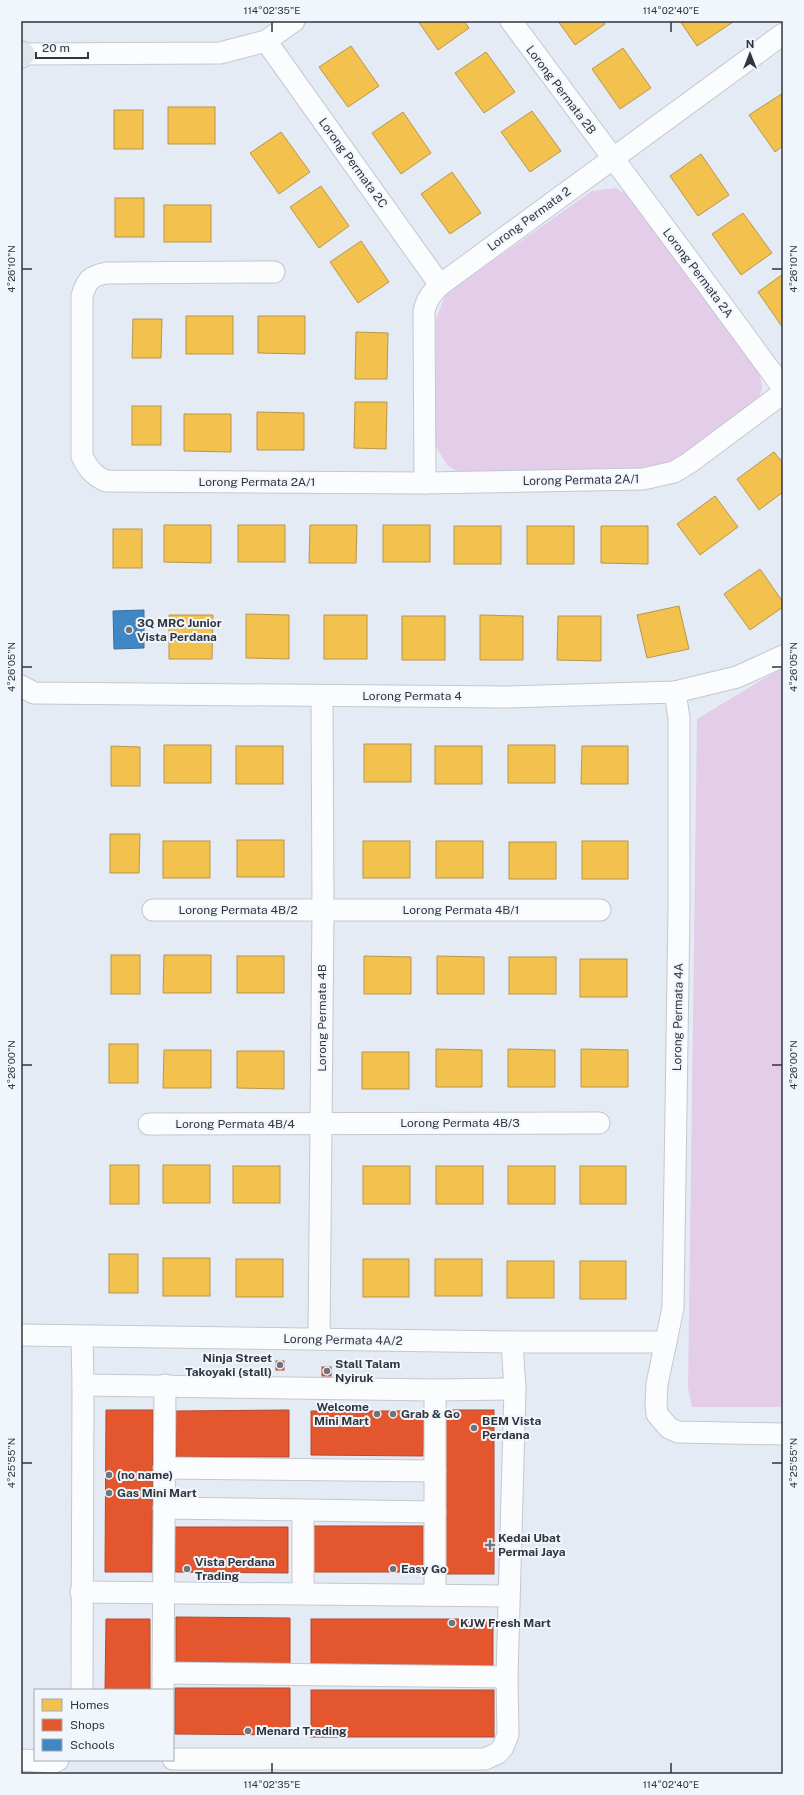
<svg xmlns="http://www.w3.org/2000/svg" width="804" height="1795" font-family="'Public Sans',sans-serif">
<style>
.green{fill:#e4cde9}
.homes{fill:#f2c14e;stroke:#b89749}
.shops{fill:#e4572e;stroke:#ae4d32}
.schools{fill:#3f88c5;stroke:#3b6f9c}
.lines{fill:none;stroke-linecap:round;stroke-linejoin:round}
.minor-casing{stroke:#c3c8d0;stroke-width:23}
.major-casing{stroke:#c4c8cc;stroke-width:24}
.minor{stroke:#fbfcfe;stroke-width:21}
.major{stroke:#dfe7eb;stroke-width:22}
.ticks{fill:none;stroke:#31353c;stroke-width:1.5}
.poi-dot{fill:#70757d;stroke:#f1f6fd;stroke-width:1.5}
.labels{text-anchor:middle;stroke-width:4;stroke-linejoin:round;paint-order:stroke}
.street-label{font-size:12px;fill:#31353c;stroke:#f1f6fd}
.poi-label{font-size:12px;font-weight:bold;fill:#31353c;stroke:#f1f6fd;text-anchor:start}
.neatline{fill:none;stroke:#31353c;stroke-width:1.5}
.ticks-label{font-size:10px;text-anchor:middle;fill:#31353c}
</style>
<rect width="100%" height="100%" fill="#e5ebf5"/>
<g class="green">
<polygon points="616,188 634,199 759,368 762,388 756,407 676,462 626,474 467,477 448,466 436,447 436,319 446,294 592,191"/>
<polygon points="783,667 783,1407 692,1407 688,1388 697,719"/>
</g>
<g class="homes">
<polygon points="418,21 464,21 469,28 438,50"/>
<polygon points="558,21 603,21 605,24 575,45"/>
<polygon points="680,21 732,21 733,22 697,46"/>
<polygon points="351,46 379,86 348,107 319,67"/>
<polygon points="623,48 651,88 620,109 592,69"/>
<polygon points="486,52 515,92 484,113 455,73"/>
<polygon points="783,93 783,146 775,152 749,115"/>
<rect x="168" y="107" width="47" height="37"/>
<rect x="114" y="110" width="29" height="39"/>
<polygon points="532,111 561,151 530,172 501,132"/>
<polygon points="403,112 431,153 401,174 372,133"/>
<polygon points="281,132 310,172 279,194 250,153"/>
<polygon points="701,154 729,195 698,216 670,176"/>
<polygon points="452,172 481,213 450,234 421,194"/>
<polygon points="321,186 349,226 319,248 290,207"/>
<rect x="115" y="198" width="29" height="39"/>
<rect x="164" y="205" width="47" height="37"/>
<polygon points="743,213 772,253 741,275 712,234"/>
<polygon points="361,241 389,282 358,303 330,262"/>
<polygon points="783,274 783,328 758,292"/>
<rect x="186" y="316" width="47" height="38"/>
<polygon points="258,316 305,316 305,354 258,353"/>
<polygon points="133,319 162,319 161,358 132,358"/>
<polygon points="356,332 388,333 387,379 355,379"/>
<polygon points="355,402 387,402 386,449 354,448"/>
<rect x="132" y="406" width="29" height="39"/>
<polygon points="257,412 304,413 304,450 257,450"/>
<polygon points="184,414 231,414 231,452 184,451"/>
<polygon points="774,452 783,463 783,492 759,510 737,479"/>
<polygon points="715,496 738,527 700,555 677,524"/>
<polygon points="164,525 211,525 211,563 164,562"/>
<rect x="238" y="525" width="47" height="37"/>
<polygon points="310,525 357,525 356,563 309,563"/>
<rect x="383" y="525" width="47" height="37"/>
<rect x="454" y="526" width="47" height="38"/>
<rect x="527" y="526" width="47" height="38"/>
<polygon points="601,526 648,526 648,564 601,563"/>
<rect x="113" y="529" width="29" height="39"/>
<polygon points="760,569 783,602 783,607 750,630 724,594"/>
<polygon points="679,606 689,649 647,658 637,615"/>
<polygon points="246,614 289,615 289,659 246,658"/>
<polygon points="169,615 213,615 212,659 169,659"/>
<rect x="324" y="615" width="43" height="44"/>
<polygon points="480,615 523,616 523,660 480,660"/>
<rect x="402" y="616" width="43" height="44"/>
<polygon points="558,616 601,616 601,661 557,660"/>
<rect x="364" y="744" width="47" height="38"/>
<rect x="164" y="745" width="47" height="38"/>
<rect x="508" y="745" width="47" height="38"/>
<polygon points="111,746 140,747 140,786 111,786"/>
<rect x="236" y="746" width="47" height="38"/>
<rect x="435" y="746" width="47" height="38"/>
<polygon points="582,746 628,746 628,784 581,784"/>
<polygon points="110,834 140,834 139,873 110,873"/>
<rect x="237" y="840" width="47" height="37"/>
<rect x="163" y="841" width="47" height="37"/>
<rect x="363" y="841" width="47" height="37"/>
<rect x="436" y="841" width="47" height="37"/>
<rect x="582" y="841" width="46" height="38"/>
<rect x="509" y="842" width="47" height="37"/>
<rect x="111" y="955" width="29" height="39"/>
<polygon points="164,955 211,955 211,993 163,993"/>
<rect x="237" y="956" width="47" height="37"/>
<polygon points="364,956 411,957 411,994 364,994"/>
<polygon points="437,956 484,957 484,994 437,994"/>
<rect x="509" y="957" width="47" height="37"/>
<rect x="580" y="959" width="47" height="38"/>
<rect x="109" y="1044" width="29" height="39"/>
<polygon points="436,1049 482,1050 482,1087 436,1087"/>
<polygon points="508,1049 555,1050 555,1087 508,1087"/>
<polygon points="581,1049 628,1050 628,1087 581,1087"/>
<polygon points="164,1050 211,1050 211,1088 163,1088"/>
<polygon points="237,1051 284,1051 284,1089 237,1088"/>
<rect x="362" y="1052" width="47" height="37"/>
<rect x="110" y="1165" width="29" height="39"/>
<rect x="163" y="1165" width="47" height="38"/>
<rect x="233" y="1166" width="47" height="37"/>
<rect x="363" y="1166" width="47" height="38"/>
<rect x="436" y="1166" width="47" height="38"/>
<rect x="508" y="1166" width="47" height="38"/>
<rect x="580" y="1166" width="46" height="38"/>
<rect x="109" y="1254" width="29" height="39"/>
<rect x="163" y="1258" width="47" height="38"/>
<rect x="236" y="1259" width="47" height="38"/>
<rect x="363" y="1259" width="46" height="38"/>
<rect x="435" y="1259" width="47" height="37"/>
<rect x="507" y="1261" width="47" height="37"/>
<rect x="580" y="1261" width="46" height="38"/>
</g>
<g class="shops">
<rect x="276" y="1361" width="8" height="9"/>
<rect x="322" y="1367" width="9" height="9"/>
<polygon points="106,1410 153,1410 152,1572 105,1572"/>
<polygon points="289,1410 289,1457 176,1457 176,1411"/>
<rect x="445" y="1410" width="49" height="164"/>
<polygon points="311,1411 424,1411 423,1456 311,1455"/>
<rect x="311" y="1526" width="112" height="46"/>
<polygon points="175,1527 288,1527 288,1573 175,1572"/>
<polygon points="176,1617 290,1618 290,1664 176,1664"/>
<polygon points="106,1619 150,1619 150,1690 105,1690"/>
<rect x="311" y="1619" width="182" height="47"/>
<polygon points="175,1688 290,1688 290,1735 175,1734"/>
<rect x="311" y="1690" width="183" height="47"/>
</g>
<polygon class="schools" points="144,610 144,648 114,649 113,611"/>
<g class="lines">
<g class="minor-casing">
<g id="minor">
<polyline points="511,21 703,279 783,388"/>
<polyline points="266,41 440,285"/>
<polyline points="24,54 220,53 266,41 294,21"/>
<path d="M274,272L107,273C90,276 87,280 82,296V456C88,469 93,475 106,481L425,483L643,479L674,472L689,463L783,393"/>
<path d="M425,483L424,312C426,300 431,294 440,285L783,34"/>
<polyline points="21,686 34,693 506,697 675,692 737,677 783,656"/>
<polyline points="675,692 679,718 679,909 673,1308 657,1384 656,1404 657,1414 669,1428 678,1432 783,1434"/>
<polyline points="153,910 600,910"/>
<polyline points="149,1124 599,1123"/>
<polyline points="21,1335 512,1342 666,1342"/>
<polyline points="82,1337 83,1385"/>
<polyline points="319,1339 323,910 322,696"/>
<polyline points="435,1390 435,1595"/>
<polyline points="164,1468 435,1471"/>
<polyline points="164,1508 435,1512"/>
<polyline points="303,1511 303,1593"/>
<polyline points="81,1592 509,1596"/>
<polyline points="163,1673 507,1677"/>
<polyline points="82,1690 83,1385 435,1390 515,1389"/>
<polyline points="163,1690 165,1385"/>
<polyline points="173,1759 485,1759 498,1753 503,1747 508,1735 507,1677 515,1389 512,1342"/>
<polyline points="21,1760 54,1762 58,1760"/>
</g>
</g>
<g class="major-casing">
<polyline id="major" points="21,52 24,54 21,57"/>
</g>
<use href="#minor" class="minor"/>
<use href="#major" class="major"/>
</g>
<path class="ticks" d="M272,22V32M671,22V32M22,269H32M772,269H782M22,667H32M772,667H782M22,1065H32M772,1065H782M22,1463H32M772,1463H782M272,1763V1773M671,1763V1773"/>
<g class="poi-dot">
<circle cx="129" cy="630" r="4"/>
<circle cx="280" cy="1365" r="4"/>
<circle cx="327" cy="1371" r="4"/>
<circle cx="377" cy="1414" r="4"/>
<circle cx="393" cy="1414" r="4"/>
<circle cx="474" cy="1428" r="4"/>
<circle cx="109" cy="1475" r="4"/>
<circle cx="109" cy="1493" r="4"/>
<path d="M488 1539h4v4h4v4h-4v4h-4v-4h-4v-4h4z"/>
<circle cx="187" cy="1569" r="4"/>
<circle cx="393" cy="1569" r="4"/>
<circle cx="452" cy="1623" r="4"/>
<circle cx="248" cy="1731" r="4"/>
</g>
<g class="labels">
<g class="street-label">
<text transform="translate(561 90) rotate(53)" y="4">Lorong Permata 2B</text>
<text transform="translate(353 163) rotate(54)" y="4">Lorong Permata 2C</text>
<text transform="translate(529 219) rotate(-36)" y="4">Lorong Permata 2</text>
<text transform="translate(698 273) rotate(53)" y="4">Lorong Permata 2A</text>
<text transform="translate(581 480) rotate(-1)" y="4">Lorong Permata 2A/1</text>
<text x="257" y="486">Lorong Permata 2A/1</text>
<text x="412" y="700">Lorong Permata 4</text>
<text x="238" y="914">Lorong Permata 4B/2</text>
<text x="461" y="914">Lorong Permata 4B/1</text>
<text transform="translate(678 1017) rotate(-89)" y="4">Lorong Permata 4A</text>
<text transform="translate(322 1018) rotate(-90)" y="4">Lorong Permata 4B</text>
<text x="460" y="1127">Lorong Permata 4B/3</text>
<text x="235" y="1128">Lorong Permata 4B/4</text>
<text transform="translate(343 1340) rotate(1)" y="4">Lorong Permata 4A/2</text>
</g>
<g class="poi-label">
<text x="137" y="627">3Q MRC Junior<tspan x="137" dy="14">Vista Perdana</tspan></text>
<text x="272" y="1362" text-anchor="end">Ninja Street<tspan x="272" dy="14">Takoyaki (stall)</tspan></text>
<text x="335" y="1368">Stall Talam<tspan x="335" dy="14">Nyiruk</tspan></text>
<text x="369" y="1411" text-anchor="end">Welcome<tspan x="369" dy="14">Mini Mart</tspan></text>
<text x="401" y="1418">Grab &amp; Go</text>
<text x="482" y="1425">BEM Vista<tspan x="482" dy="14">Perdana</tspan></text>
<text x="117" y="1479">(no name)</text>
<text x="117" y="1497">Gas Mini Mart</text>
<text x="498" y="1542">Kedai Ubat<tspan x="498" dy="14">Permai Jaya</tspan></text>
<text x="195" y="1566">Vista Perdana<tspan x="195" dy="14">Trading</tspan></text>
<text x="401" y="1573">Easy Go</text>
<text x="460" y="1627">KJW Fresh Mart</text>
<text x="256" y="1735">Menard Trading</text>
</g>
</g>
<rect width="804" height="1795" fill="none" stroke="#f1f6fd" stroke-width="44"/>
<rect x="34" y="1689" width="140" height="72" fill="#f1f6fd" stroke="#a4a9b0"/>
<rect x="42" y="1699" width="20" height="12" fill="#f2c14e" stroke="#a4a9b0"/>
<text x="70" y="1709" font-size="12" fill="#31353c">Homes</text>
<rect x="42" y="1719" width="20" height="12" fill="#e4572e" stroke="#a4a9b0"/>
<text x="70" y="1729" font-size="12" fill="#31353c">Shops</text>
<rect x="42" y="1739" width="20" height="12" fill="#3f88c5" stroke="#a4a9b0"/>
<text x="70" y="1749" font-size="12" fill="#31353c">Schools</text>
<g transform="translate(750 54)" stroke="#f1f6fd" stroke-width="3" paint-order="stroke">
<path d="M0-3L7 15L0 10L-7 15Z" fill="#31353c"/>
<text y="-6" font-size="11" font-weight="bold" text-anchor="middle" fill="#31353c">N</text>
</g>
<path d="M36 52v6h52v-6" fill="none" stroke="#31353c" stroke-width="2"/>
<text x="42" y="52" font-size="12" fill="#31353c" stroke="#f1f6fd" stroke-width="3" paint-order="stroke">20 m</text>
<rect x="22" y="22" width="760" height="1751" class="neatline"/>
<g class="ticks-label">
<text x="272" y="14">114°02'35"E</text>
<text x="671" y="14">114°02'40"E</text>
<text transform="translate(11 269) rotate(-90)" y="4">4°26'10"N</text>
<text transform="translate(793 269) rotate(-90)" y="4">4°26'10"N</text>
<text transform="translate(11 667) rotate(-90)" y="4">4°26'05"N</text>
<text transform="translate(793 667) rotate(-90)" y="4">4°26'05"N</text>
<text transform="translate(11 1065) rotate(-90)" y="4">4°26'00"N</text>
<text transform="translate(793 1065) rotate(-90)" y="4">4°26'00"N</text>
<text transform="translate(11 1463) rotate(-90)" y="4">4°25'55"N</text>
<text transform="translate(793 1463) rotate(-90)" y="4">4°25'55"N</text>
<text x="272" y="1788">114°02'35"E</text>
<text x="671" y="1788">114°02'40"E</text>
</g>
</svg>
